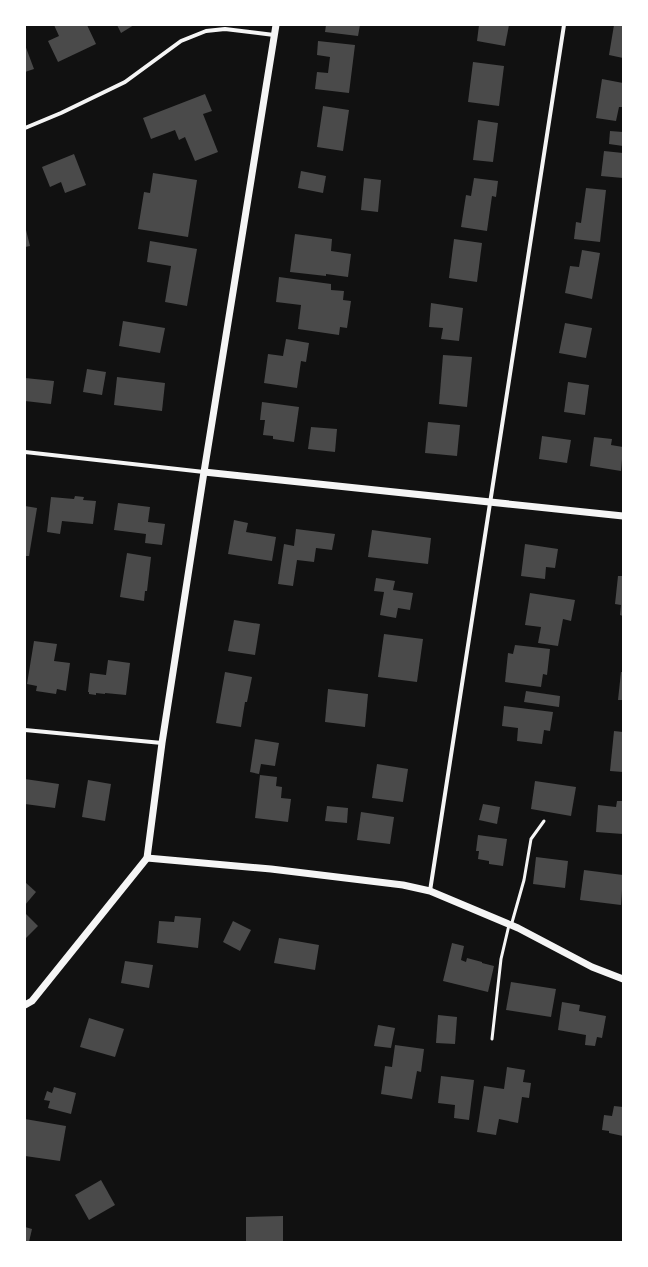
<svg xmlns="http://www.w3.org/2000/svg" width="648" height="1267" font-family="'DM Sans',sans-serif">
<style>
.building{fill:#4a4a4a}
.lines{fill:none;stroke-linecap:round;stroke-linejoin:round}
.service{stroke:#f5f5f5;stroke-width:3}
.minor{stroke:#f5f5f5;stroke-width:4}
.tertiary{stroke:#f5f5f5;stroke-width:7}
</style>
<rect width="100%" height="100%" fill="#111"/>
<g class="building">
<polygon points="54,25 87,25 96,44 58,62 48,41 59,36"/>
<polygon points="117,25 134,25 121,33"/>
<polygon points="326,25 360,25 358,36 325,32"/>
<polygon points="479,25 509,25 505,46 477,41"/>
<polygon points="614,25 623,25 623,58 609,55"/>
<polygon points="318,41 355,45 349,93 315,89 317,72 328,73 330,57 317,55"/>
<polygon points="25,45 34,69 25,72"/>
<polygon points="473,62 504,66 499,106 468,102"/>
<polygon points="602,79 623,83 623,107 619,107 616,121 596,118"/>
<polygon points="205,94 212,111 203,114 218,152 195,161 185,137 179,140 175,130 151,139 143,118"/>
<polygon points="323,106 349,110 343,151 317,147"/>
<polygon points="478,120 498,123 493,162 473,160"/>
<polygon points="610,131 623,132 623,146 609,144"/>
<polygon points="604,151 623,153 623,178 601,176"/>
<polygon points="74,154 86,185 65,193 61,182 50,187 42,167"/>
<polygon points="301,171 326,176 323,193 298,188"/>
<polygon points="153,173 197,180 188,237 138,229 144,192 150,193"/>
<polygon points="364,178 381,180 378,212 361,210"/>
<polygon points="474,178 498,181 496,197 492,196 487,231 461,227 466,195 471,196"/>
<polygon points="586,188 606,190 600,242 574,239 576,222 581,223"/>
<polygon points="25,226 30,246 25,247"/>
<polygon points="295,234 332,239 331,251 351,254 348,277 326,274 326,276 290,272"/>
<polygon points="454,239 482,243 477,282 449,278"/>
<polygon points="150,241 197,249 187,306 165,302 171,266 147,262"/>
<polygon points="582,250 600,253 592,299 565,293 570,266 579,267"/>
<polygon points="279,277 331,284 331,290 344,291 343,300 351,301 347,328 340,327 339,335 298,329 301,305 276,302"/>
<polygon points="431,303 463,308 459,341 441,339 443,328 429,327"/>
<polygon points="123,321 165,328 160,353 119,346"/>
<polygon points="565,323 592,328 586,358 559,353"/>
<polygon points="286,339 309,343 306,362 301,361 297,388 264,383 268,354 283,356"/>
<polygon points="443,355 472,357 467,407 439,404"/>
<polygon points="87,369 106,372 102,395 83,392"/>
<polygon points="117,377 165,383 162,411 114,405"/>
<polygon points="25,378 54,381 51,404 25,401"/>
<polygon points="568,382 589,385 585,415 564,412"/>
<polygon points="262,402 299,407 294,442 273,439 273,436 263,435 265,420 260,420"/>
<polygon points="428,422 460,425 457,456 425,453"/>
<polygon points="311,427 337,429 335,452 308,449"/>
<polygon points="542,436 571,440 567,463 539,459"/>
<polygon points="594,437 612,439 611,445 623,447 621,471 590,466"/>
<polygon points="75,496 84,497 83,500 96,501 93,524 62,521 60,534 47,532 51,497 74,499"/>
<polygon points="118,503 150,507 148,522 165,524 162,545 145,543 146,534 114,530"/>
<polygon points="25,506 37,508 29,556 25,556"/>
<polygon points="234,520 248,523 246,532 276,537 272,561 228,554"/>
<polygon points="296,529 335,534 332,550 316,548 314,562 297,560 293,586 278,584 284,544 294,546"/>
<polygon points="372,530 431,538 428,564 368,557"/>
<polygon points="525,544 558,549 555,568 546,567 545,579 521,576"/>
<polygon points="127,553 151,557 147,591 145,591 144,601 120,597"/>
<polygon points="618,576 623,576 623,616 620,615 621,605 615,604"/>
<polygon points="376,578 395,581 393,590 413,593 410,610 398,608 396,618 380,615 384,592 374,591"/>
<polygon points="530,593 575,600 571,621 563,619 558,646 538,643 541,627 525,625"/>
<polygon points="234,620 260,624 255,655 228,651"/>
<polygon points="384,634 423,639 417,682 378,677"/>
<polygon points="34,641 57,644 54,661 70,663 66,691 57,689 56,694 36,691 37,686 27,684"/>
<polygon points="515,645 550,649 547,675 543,674 541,687 505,682 508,653 513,654"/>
<polygon points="108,660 130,663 126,695 105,693 105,694 96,693 96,695 89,694 89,692 88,692 90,673 106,675"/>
<polygon points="225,672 252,677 247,702 245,702 241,727 216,723"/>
<polygon points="621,672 623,672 623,700 618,700"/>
<polygon points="328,689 368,694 365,727 325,722"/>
<polygon points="526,691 560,696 559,707 524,702"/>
<polygon points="504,706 553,712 550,731 544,730 542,744 517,741 518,728 502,726"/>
<polygon points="614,731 623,732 623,772 610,771"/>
<polygon points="255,739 279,743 275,766 261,764 259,774 250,772"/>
<polygon points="377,764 408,769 403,802 372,798"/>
<polygon points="260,775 277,777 276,786 282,787 281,798 291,799 288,822 255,818"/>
<polygon points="25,779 59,784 55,808 25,804"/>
<polygon points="88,780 111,784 105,821 82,817"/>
<polygon points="535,781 576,787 571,816 531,809"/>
<polygon points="617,801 623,801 623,834 596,832 598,805 616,807"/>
<polygon points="483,804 500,807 497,824 479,820"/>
<polygon points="327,806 348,808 347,823 325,821"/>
<polygon points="361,812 394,817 390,844 357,840"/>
<polygon points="478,835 507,839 503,866 489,864 489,861 478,859 479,851 476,851"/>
<polygon points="536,857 568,861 565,888 533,884"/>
<polygon points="584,870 623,875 621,905 580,900"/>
<polygon points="25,882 36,892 25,905"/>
<polygon points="25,913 38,926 25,939"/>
<polygon points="175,916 201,918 198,948 157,943 159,921 174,922"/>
<polygon points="233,921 251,930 240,951 223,942"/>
<polygon points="279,938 319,945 315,970 274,963"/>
<polygon points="452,943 464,946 461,960 466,962 467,958 482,962 482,963 494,966 488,992 443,981"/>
<polygon points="125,961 153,965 149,988 121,983"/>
<polygon points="511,982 556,989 551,1017 506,1010"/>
<polygon points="562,1002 580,1005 579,1011 606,1016 602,1038 597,1037 595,1046 585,1045 586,1035 558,1030"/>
<polygon points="438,1015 457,1017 455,1044 436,1043"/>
<polygon points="89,1018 124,1029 115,1057 80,1047"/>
<polygon points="378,1025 395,1028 391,1048 374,1046"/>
<polygon points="395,1045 424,1049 421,1072 417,1071 412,1099 381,1094 385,1066 392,1067"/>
<polygon points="507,1067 525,1070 523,1082 531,1083 529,1098 522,1097 518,1123 499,1119 496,1135 477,1132 484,1086 504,1089"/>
<polygon points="441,1076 474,1080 469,1120 454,1118 455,1105 438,1103"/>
<polygon points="54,1087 76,1093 71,1114 48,1108 50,1101 44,1100 47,1091 52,1093"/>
<polygon points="614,1106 623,1107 623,1136 609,1133 609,1131 602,1130 604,1115 612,1116"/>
<polygon points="25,1119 66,1126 60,1161 25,1156"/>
<polygon points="101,1180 115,1205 89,1220 75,1195"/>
<polygon points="283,1216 283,1242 246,1242 246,1217"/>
<polygon points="25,1227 32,1229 29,1242 25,1242"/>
</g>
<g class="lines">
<g class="service">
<polyline points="511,926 524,880 531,839 544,821"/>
<polyline points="492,1039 501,959 509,925"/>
</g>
<g class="minor">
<polyline points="25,128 61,113 125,82 181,41 206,31 225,29 274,35"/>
<polyline points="25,452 204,472"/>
<polyline points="25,730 162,743"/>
<polyline points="430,891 564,25"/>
</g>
<g class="tertiary">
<polyline points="204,472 623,516"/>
<polyline points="147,858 271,869 403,885 430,891 518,928 592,967 623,979"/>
<polyline points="25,1005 32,1001 147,858 162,743 204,472 276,25"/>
</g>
</g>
<rect width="648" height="1267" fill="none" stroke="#ffffff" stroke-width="52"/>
</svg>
